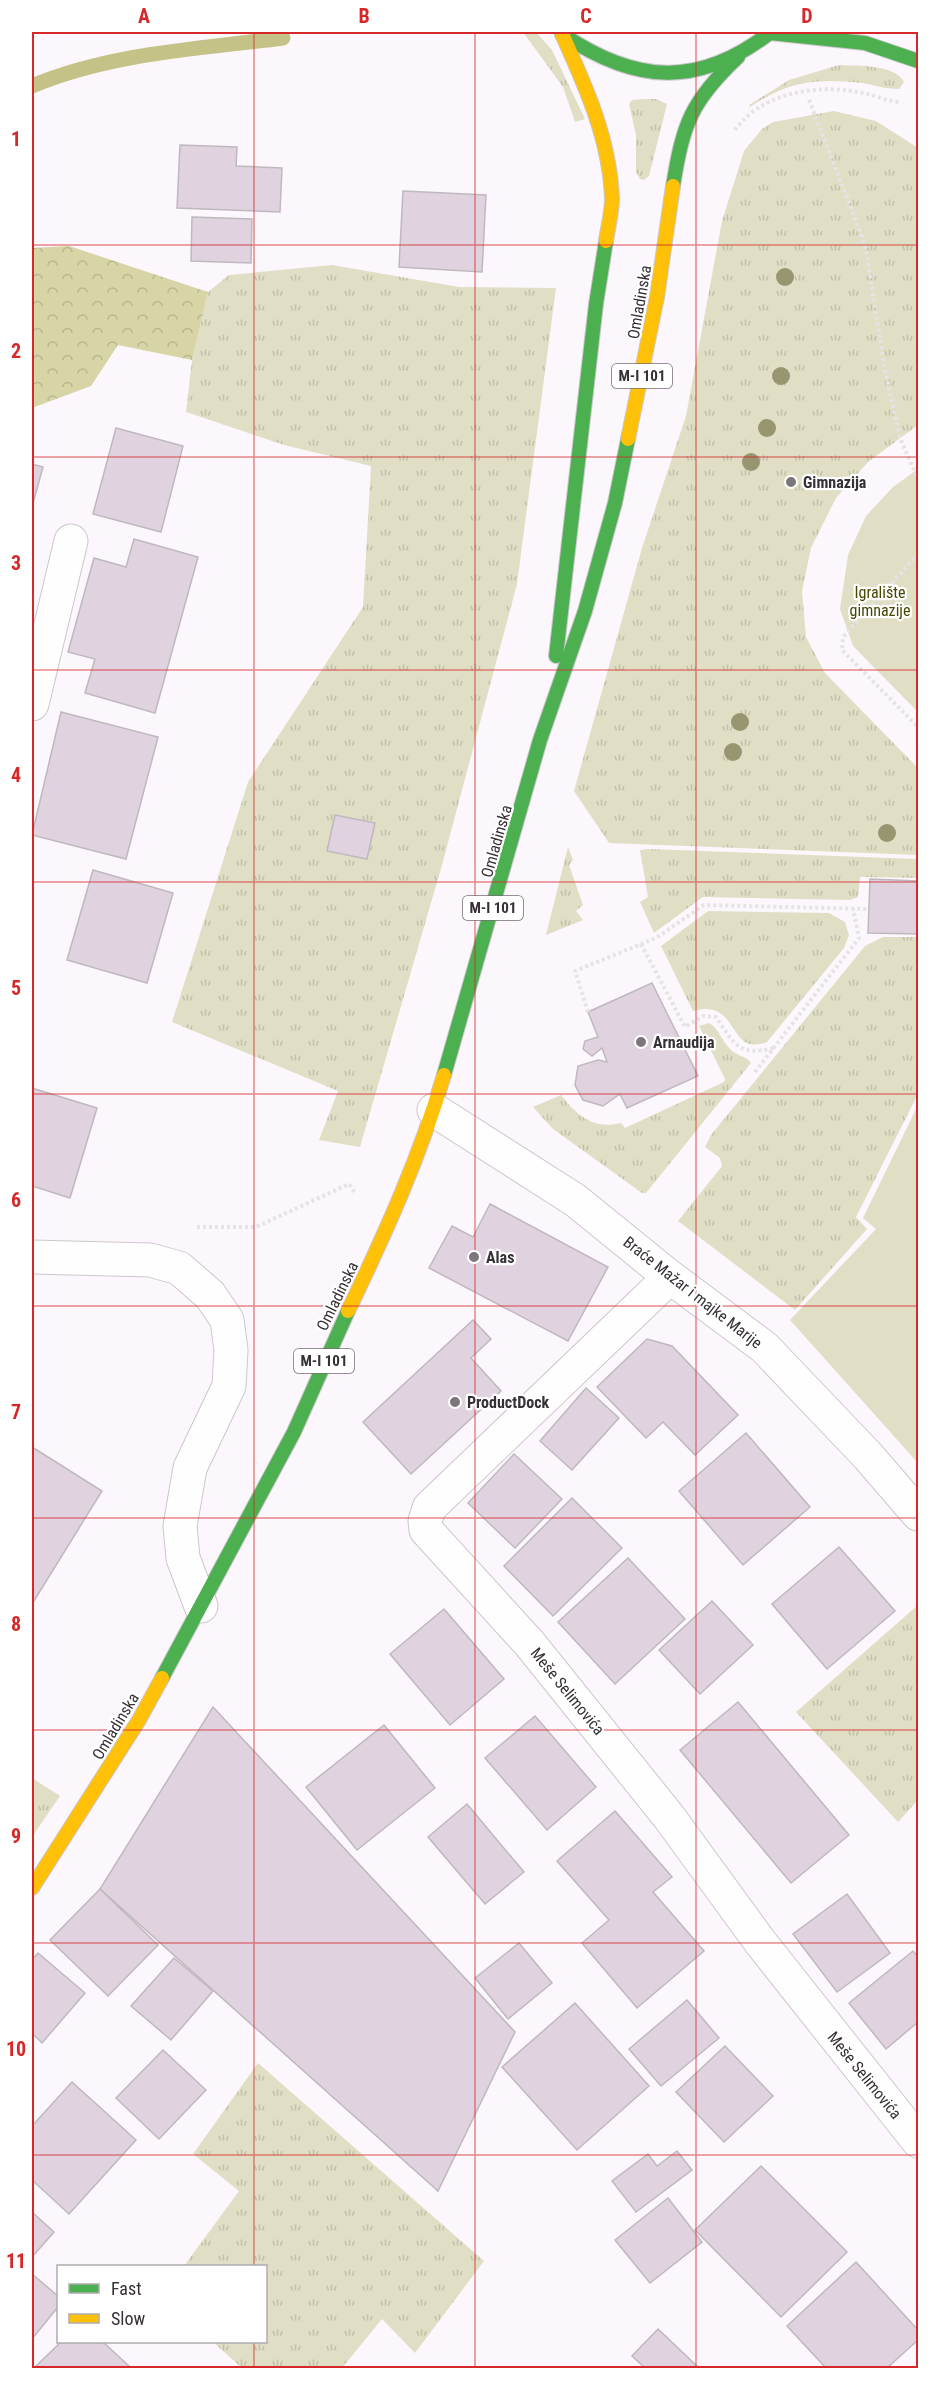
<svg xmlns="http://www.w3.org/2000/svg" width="950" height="2400" font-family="'Roboto Condensed',sans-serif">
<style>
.grass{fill:url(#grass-tufts)}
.forest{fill:url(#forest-crowns)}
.park{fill:#e0dfc5}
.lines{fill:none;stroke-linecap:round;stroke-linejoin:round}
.stream{stroke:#c4c286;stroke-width:15}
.building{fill:#e1d2e0;stroke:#beb9be;stroke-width:1.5}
.street-casing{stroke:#ccc7cc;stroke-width:35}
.fast-casing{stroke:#ccc7cc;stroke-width:16}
.slow-casing{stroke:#ccc7cc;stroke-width:16}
.path{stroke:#e5e3e4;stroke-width:4;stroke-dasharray:3 3;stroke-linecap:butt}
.street{stroke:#fffeff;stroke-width:33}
.fast{stroke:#4caf50;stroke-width:14}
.slow{stroke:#ffc107;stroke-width:14}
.tree{fill:#989671}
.grid{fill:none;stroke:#d62828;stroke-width:1.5;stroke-opacity:0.55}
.poi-dot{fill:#7c767c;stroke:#fff;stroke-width:2}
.labels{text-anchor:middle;stroke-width:4.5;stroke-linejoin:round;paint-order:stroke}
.shield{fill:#fff;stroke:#736e73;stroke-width:1.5}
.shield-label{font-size:15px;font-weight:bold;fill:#373037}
.street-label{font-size:16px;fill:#373037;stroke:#fff}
.poi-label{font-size:16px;font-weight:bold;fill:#373037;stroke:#fff;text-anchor:start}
.park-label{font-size:16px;fill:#474600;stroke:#fff}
.neatline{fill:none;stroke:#d62828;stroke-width:2}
.grid-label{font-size:20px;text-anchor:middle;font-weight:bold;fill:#d62828}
</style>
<defs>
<pattern id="grass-tufts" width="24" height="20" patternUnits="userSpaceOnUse" patternTransform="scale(1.5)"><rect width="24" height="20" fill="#e0dfc5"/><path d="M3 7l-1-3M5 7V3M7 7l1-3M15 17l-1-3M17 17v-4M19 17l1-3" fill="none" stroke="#c1c0aa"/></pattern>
<pattern id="forest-crowns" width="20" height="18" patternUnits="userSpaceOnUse" patternTransform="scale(1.5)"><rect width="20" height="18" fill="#d7d4a6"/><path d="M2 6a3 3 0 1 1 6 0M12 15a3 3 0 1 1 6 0" fill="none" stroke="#b9b690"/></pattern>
</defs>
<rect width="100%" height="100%" fill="#fcf7fc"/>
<g class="grass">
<polygon points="523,32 536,32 552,50 585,119 575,122 563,87"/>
<path d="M839,65C857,66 895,64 904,82L899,89C885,89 874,85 862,83C817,78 788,81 750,107L749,105L789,80Z"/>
<polygon points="643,99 656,99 667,104 649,176 644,180 640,179 636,172 636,135 629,104 632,100"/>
<polygon points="834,111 876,121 918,148 918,425 868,462 836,498 811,548 802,591 806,637 825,673 918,768 918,855 609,843 574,791 642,548 686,416 722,221 744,151 762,129 773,122"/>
<polygon points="332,265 459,287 556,288 517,584 442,865 360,1147 319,1140 338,1091 172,1022 248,782 363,607 371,466 284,445 186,412 192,360 208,292 229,275"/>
<polygon points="568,847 573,860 569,865 583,905 576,911 583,920 546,935"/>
<polygon points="648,849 918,859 918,878 860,877 858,897 850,900 703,897 654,933 640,902 648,897 640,850"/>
<path d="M708,911L829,913L845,922L849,935L844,948L767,1042C727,1058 740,997 693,1011L661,946Z"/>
<polygon points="883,937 918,937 918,1094 856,1217 867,1229 795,1310 678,1221 722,1166 720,1158 705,1147 711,1135 865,946"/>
<path d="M709,1023C719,1028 722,1042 731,1050C737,1056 747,1056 751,1063L646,1193H642L553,1129L533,1107L561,1095C576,1115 594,1130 621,1123L625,1128L724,1082L725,1079L699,1026Z"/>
<polygon points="918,1605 918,1800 898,1822 796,1712"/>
<polygon points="32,1778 60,1796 32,1837"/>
<polygon points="258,2063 484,2261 415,2353 382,2319 342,2368 242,2368 213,2342 266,2342 266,2266 184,2266 239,2191 193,2154"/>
</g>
<polygon class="forest" points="69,246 208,292 192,360 118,345 91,386 32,408 32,248"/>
<g class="park">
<polygon points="918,469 918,712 853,646 840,609 848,555 866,516 893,487"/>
<polygon points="918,1105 918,1463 790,1320 876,1229 863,1218"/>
</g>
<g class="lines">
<path class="stream" d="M32,86C111,53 198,49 283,38"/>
</g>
<g class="building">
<polygon points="180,145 237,147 236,166 282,168 280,212 177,208"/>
<polygon points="403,191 486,195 482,272 399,267"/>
<polygon points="192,217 252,219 251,263 191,261"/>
<polygon points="116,428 183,446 161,532 93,514"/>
<polygon points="32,464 43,467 32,507"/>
<polygon points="134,539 198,557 155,713 85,693 95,659 68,652 94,558 126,567"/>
<polygon points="61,712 158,737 126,859 32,835"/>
<polygon points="335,815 375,823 367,859 327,851"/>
<polygon points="93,870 173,893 147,983 67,960"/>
<polygon points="870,879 918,881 918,934 868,933"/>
<polygon points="652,983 698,1076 627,1108 620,1094 603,1106 583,1100 575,1085 578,1066 598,1060 607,1062 602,1048 592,1056 583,1049 585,1041 598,1037 588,1012"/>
<polygon points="32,1088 97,1108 70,1198 32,1186"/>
<polygon points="490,1204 608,1267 568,1341 429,1268 452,1226 473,1237"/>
<polygon points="473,1320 491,1339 471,1358 501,1391 411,1474 363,1422"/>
<polygon points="647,1339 672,1346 738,1415 695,1455 663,1422 646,1438 597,1387"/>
<polygon points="586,1388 619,1418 572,1470 540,1441"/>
<polygon points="746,1433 810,1507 743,1565 679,1491"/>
<polygon points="32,1447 102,1491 32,1604"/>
<polygon points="514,1454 562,1499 515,1548 468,1503"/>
<polygon points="572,1498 622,1548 553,1616 504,1566"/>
<polygon points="839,1547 895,1611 827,1669 772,1604"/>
<polygon points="628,1558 685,1619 615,1684 558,1622"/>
<polygon points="712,1601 753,1645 700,1694 659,1650"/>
<polygon points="444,1609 504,1679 450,1725 390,1654"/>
<polygon points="738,1702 849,1835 791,1883 680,1750"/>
<polygon points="213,1707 515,2032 438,2191 100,1889"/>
<polygon points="535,1716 596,1787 547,1830 485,1758"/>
<polygon points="384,1725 435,1788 357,1850 306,1787"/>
<polygon points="467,1804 524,1872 485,1904 428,1837"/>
<polygon points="615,1811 672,1877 653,1892 704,1951 637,2008 582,1943 609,1920 557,1861"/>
<polygon points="100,1889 158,1945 108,1996 50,1940"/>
<polygon points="847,1894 890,1953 837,1992 793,1934"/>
<polygon points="519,1943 552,1983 508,2019 475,1978"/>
<polygon points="913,1951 918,1957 918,2022 886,2049 849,2003"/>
<polygon points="38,1953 85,1993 42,2043 32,2033 32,1960"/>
<polygon points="174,1958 213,1991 171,2040 131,2006"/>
<polygon points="687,2000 719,2038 661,2086 629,2049"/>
<polygon points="575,2003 649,2086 577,2150 502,2067"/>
<polygon points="725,2046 773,2096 724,2142 676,2092"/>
<polygon points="163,2050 206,2090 159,2139 116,2098"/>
<polygon points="72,2082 136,2140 69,2214 32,2180 32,2126"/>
<polygon points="677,2151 692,2170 636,2212 612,2181 648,2154 657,2166"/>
<polygon points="761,2166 847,2252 781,2317 695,2230"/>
<polygon points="668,2198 702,2242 650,2283 615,2240"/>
<polygon points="32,2212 54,2232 32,2257"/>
<polygon points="856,2262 918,2330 918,2340 887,2368 826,2368 787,2326"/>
<polygon points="32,2274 58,2296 58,2307 32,2339"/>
<polygon points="658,2329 699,2368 645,2368 632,2356"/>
<polygon points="61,2342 103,2342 131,2368 34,2368"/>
</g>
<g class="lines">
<g class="street-casing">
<g id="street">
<polyline points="32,704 71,541"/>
<polyline points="434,1110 575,1200 670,1277 764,1347 868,1456 918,1514"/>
<polyline points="32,1257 150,1260 179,1268 210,1295 227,1320 231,1350 229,1386 190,1468 180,1526 183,1558 201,1606"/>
<polyline points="670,1277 429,1508 425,1521 426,1530 530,1644 669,1817 761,1943 918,2141"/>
</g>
</g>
<g class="fast-casing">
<g id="fast">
<polyline points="770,33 865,43 918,61"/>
<path d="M562,34C636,84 699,88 771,32"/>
<path d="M673,186C683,124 691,101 738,57"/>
<polyline points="556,656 596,304 606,241"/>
<polyline points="444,1075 540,740 585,611 615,503 628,439"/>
<polyline points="162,1678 294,1432 348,1311"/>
</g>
</g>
<g class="slow-casing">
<g id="slow">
<path d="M562,34C586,87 610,140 612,199C612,212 608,227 606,241"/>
<polyline points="628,439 657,297 673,186"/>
<path d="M348,1311C385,1234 420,1157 444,1075"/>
<polyline points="32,1888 139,1720 162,1678"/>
</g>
</g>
<g class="path">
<polyline points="809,100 865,244 884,365 900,438 918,479"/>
<path d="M735,130C761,93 816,84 858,92C872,94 886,101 899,102"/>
<polyline points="918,554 843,637 842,650 918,727"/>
<path d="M641,944L685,1027L703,1016L716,1017C734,1043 737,1057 774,1048"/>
<polyline points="588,1012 575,971 656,938 704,905 869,909"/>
<polyline points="755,1072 859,938 853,909"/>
<polyline points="197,1227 256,1227 349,1184 355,1193"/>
</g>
<use href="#street" class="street"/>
<use href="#fast" class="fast"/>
<use href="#slow" class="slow"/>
</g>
<g class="tree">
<circle cx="785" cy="277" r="9"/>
<circle cx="781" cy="376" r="9"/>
<circle cx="767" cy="428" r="9"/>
<circle cx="751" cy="462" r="9"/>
<circle cx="740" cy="722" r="9"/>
<circle cx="733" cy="752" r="9"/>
<circle cx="887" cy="833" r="9"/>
</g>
<path class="grid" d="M254,32V2266M475,32V2368M696,32V2368M32,245H918M32,457H918M32,670H918M32,882H918M32,1094H918M32,1306H918M32,1518H918M32,1730H918M32,1943H918M32,2155H918M254,2342V2368"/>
<g class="poi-dot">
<circle cx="791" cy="482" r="6"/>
<circle cx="641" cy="1042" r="6"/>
<circle cx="474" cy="1257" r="6"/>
<circle cx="455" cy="1402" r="6"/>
</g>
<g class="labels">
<g class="shield">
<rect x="612" y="364" width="60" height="24" rx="4.5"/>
<rect x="463" y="896" width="60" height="24" rx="4.5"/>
<rect x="294" y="1349" width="60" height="24" rx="4.5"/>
</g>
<g class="shield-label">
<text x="642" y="381">M-I 101</text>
<text x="493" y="913">M-I 101</text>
<text x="324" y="1366">M-I 101</text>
</g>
<g class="street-label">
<text transform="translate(639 302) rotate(-80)" y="6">Omladinska</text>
<text transform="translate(496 841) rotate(-74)" y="6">Omladinska</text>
<text transform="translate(693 1292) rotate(38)" y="6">Braće Mažar i majke Marije</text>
<text transform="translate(337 1296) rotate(-64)" y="6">Omladinska</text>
<text transform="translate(568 1691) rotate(51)" y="6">Meše Selimovića</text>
<text transform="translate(115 1726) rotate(-59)" y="6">Omladinska</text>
<text transform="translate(865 2075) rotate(51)" y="6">Meše Selimovića</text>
</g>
<g class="poi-label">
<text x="803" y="488">Gimnazija</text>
<text x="653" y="1048">Arnaudija</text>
<text x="486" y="1263">Alas</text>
<text x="467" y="1408">ProductDock</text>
</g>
<g class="park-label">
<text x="880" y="598">Igralište<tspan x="880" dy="18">gimnazije</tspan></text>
</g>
</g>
<rect width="950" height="2400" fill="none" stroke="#ffffff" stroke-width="66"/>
<rect x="57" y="2265" width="210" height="78" fill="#ffffff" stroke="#afacaf" stroke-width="1.5"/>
<rect x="69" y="2284" width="30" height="9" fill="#4caf50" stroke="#afacaf" stroke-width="1.5"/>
<text x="111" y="2295" font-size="18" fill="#373037">Fast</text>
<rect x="69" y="2314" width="30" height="9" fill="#ffc107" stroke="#afacaf" stroke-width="1.5"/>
<text x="111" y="2325" font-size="18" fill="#373037">Slow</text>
<rect x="33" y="33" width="884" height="2334" class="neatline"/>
<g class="grid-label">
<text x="144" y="23">A</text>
<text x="364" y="23">B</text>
<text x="586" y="23">C</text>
<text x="807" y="23">D</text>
<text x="16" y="146">1</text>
<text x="16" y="358">2</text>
<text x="16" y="570">3</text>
<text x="16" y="782">4</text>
<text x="16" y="995">5</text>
<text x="16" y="1207">6</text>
<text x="16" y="1419">7</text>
<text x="16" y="1631">8</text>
<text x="16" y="1843">9</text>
<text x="16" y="2056">10</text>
<text x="16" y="2268">11</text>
</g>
</svg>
